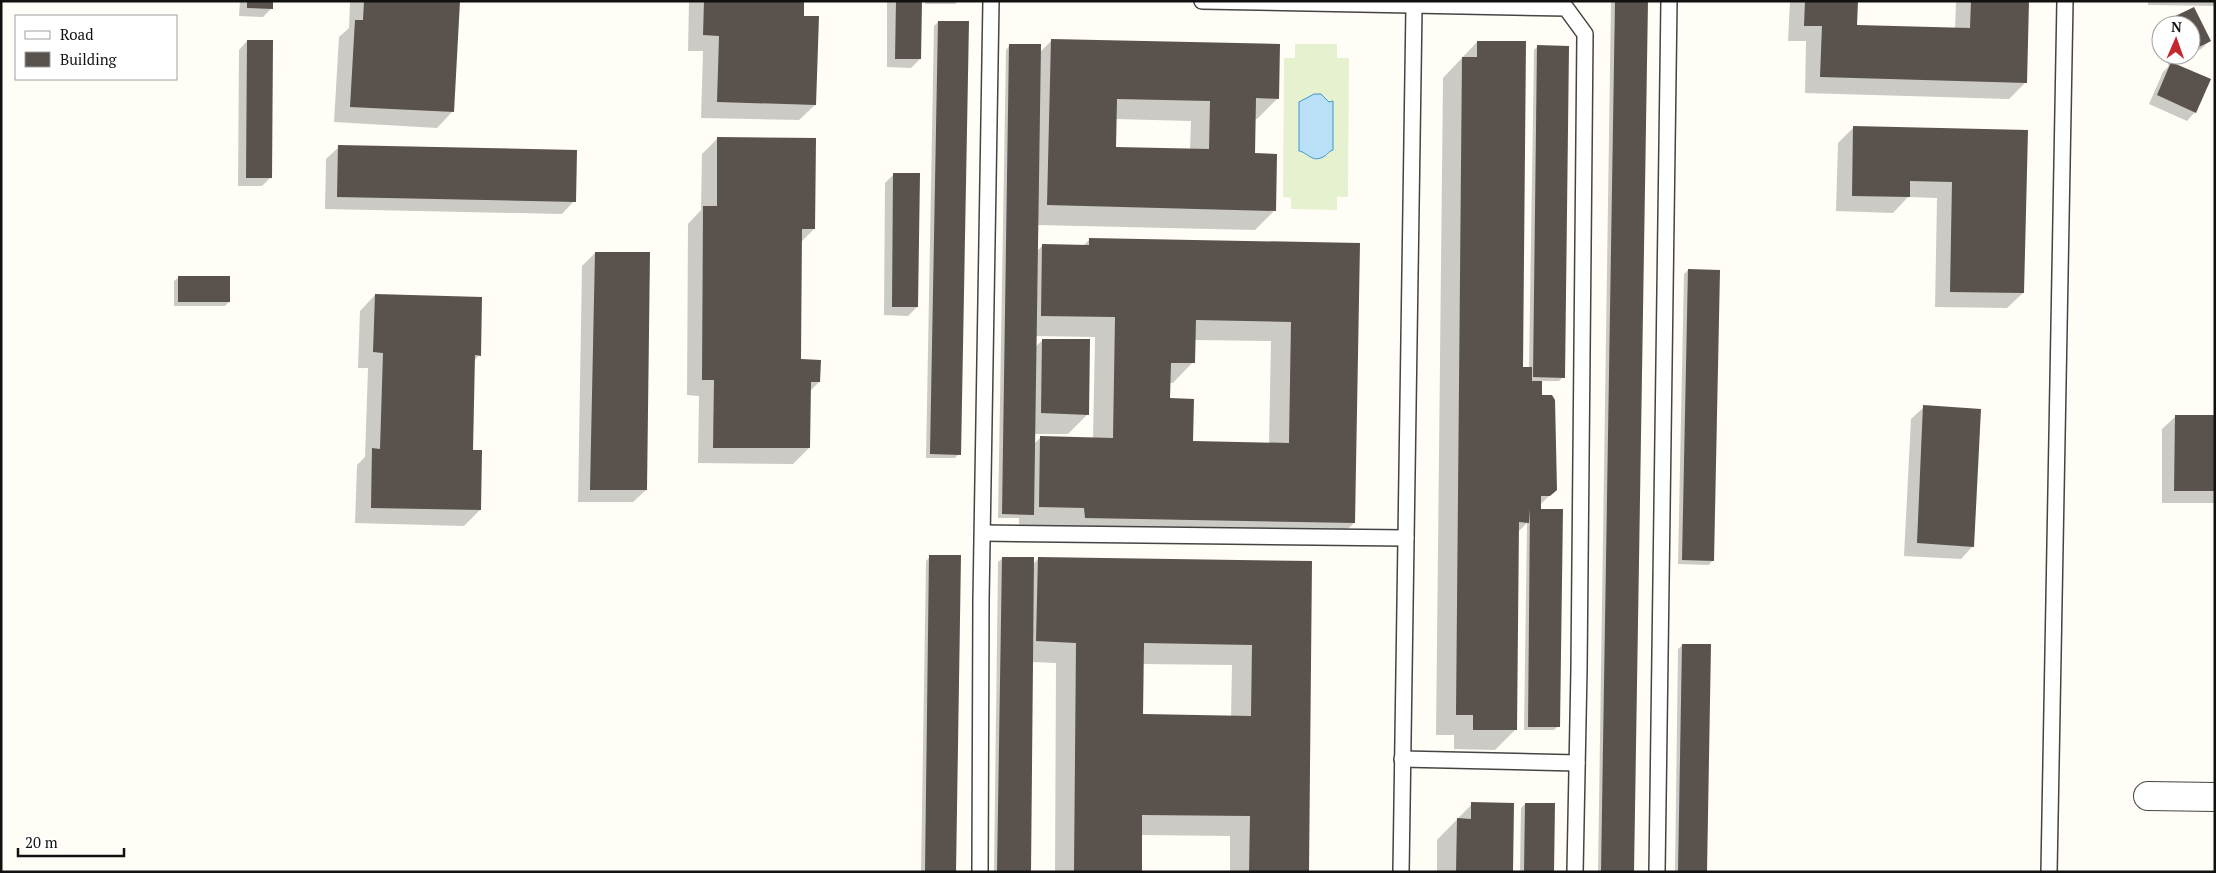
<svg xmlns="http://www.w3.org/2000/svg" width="2216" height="873" font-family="'PT Serif',serif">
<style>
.pitch{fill:#e6f2cf}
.water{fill:#b9e0f7;stroke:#3f96cf}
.shadow{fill:#0003;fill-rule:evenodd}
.building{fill:#5a524d;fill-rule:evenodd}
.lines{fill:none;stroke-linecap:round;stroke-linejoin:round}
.service-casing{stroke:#444;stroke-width:18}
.minor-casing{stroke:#444;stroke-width:30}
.service{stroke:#fff;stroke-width:15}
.minor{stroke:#fff;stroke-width:28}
</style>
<rect width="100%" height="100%" fill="#fffdf5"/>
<polygon class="pitch" points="1295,44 1337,44 1337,58 1349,58 1348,197 1337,197 1337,210 1291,209 1291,198 1283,197 1284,58 1295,58"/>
<path class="water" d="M1314,94H1321L1329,102L1333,101V150C1327,152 1328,155 1323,157C1312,163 1307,152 1299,151V102Z"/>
<g class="shadow">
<polygon points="240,1 272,1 271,9 263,17 239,16"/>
<polygon points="350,1 458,1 452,112 437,128 334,122 339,37 349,28"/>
<polygon points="689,1 803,1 803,17 815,105 799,120 701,118 703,51 688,51"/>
<polygon points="887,1 920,1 920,59 911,68 887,67"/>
<polygon points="925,1 958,1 955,4 925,4"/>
<polygon points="1611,1 1646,1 1633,872 1598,872"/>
<polygon points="1790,1 1857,1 1856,26 1955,29 1956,1 2028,1 2025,83 2009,99 1805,93 1806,41 1788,41"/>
<polygon points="2148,1 2215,1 2215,6 2148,5"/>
<polygon points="2194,8 2210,41 2201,49 2191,54 2191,25 2161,25"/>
<polygon points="938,22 959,454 955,458 926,458 934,26"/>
<polygon points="2161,25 2161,50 2153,33"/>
<path d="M1052,40L1278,98L1257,119H1254V155L1275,210L1255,230L1037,225V251L1043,245L1083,246L1090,239L1359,244L1354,523L1334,543L1019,527V518H998L1006,50L1010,45L1040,52ZM1115,119L1191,121L1190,150L1115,148ZM1035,336L1095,337L1093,439L1040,438L1034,444V434H1068L1088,414L1043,340L1035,347ZM1194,340L1271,341L1269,444L1192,442L1169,399V383H1173L1193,362Z"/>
<polygon points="247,41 271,177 262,186 238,186 239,50"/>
<polygon points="1477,42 1522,368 1529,368 1534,50 1538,46 1563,377 1559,381 1541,381 1541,396 1555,490 1539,506 1558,726 1554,730 1524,730 1527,523 1518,532 1516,729 1495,750 1454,749 1454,735 1436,735 1443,78"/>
<polygon points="2164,55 2189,55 2172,63 2195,112 2187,121 2149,104 2163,72 2169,66"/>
<polygon points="1854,127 2027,131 2023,293 2007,308 1935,307 1937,198 1908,197 1893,213 1836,211 1838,143"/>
<polygon points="718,138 814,229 800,243 799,360 819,382 810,391 809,448 793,464 698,463 699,396 687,395 688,224 701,210 702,154"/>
<polygon points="339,147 574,201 562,214 325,209 326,159"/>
<polygon points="894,174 917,307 908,316 884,315 885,183"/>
<polygon points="595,253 646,490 633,502 578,502 582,266"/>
<polygon points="1688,270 1713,560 1709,565 1678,564 1684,274"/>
<polygon points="179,277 229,302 225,306 174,306 174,281"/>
<polygon points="375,295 479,355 474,361 471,451 480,510 464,526 355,523 357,465 365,457 368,368 358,368 360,311"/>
<polygon points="1924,407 1973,546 1961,559 1904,556 1911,419"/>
<polygon points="2175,417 2215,417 2215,503 2162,503 2162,429"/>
<polygon points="930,557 955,872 921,872 926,561"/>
<path d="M1003,558L1033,564L1038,559L1311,562L1308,872H1230V836L1141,835L1140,872H1055L1056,663L1032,662L1030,872H994L998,562ZM1142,664L1232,665L1231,717L1142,715Z"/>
<polygon points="1683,645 1706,872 1675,872 1678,649"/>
<polygon points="1472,804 1512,872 1437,872 1437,840"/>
<polygon points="1525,804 1553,872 1520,872 1521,808"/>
</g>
<g class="building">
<polygon points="247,1 273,1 273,9 247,8"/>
<polygon points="364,1 460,1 454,112 350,107 355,20 363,20"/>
<polygon points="704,1 804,1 804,16 819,16 816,105 717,102 719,36 703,35"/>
<polygon points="896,1 922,1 921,59 895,59"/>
<polygon points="1615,1 1648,1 1634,872 1601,872"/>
<polygon points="1805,1 1858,1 1857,25 1970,28 1971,1 2029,1 2027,83 1820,77 1822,26 1804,26"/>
<polygon points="2194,7 2211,41 2191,51 2191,25 2162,25 2161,23"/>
<polygon points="938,21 969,21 961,455 930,454"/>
<path d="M1051,39L1280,44L1279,99L1256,98L1255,153L1277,154L1276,211L1047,205ZM1117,99L1210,101L1209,149L1116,147Z"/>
<polygon points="247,40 273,40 272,178 246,178"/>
<polygon points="1477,41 1526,41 1523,367 1532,367 1532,381 1542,381 1542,395 1552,395 1555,400 1557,490 1550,496 1541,496 1541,509 1563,509 1560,727 1528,727 1530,508 1529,523 1519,522 1517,730 1473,730 1473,715 1456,715 1462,57 1477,57"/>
<polygon points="1009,44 1041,44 1034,515 1002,514"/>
<polygon points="1537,45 1569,46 1565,378 1533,377"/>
<polygon points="2171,62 2211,79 2196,113 2157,95"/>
<polygon points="1853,126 2028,130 2024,293 1950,292 1952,182 1910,181 1910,197 1852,196"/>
<polygon points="717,137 816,138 815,229 802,229 801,359 821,360 820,382 811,382 810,448 713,448 714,380 702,380 703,206 717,206"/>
<polygon points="338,145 577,150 576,202 337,197"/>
<polygon points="893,173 920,173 918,307 892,307"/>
<path d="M1089,238L1360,243L1355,523L1085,518L1084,508L1039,507L1040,436L1113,438L1115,317L1041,316L1042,244L1089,245ZM1196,320L1291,322L1289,443L1193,441L1194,399L1170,398L1171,363H1195Z"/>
<polygon points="595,252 650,252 647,490 590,490"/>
<polygon points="1688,269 1720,270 1714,561 1682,560"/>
<rect x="178" y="276" width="52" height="26"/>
<polygon points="375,294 482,297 481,356 475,355 473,450 482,450 481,510 371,508 372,448 380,449 383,353 373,352"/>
<polygon points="1042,339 1090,339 1089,415 1041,413"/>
<polygon points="1923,405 1981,409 1974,547 1917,543"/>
<polygon points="2175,415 2215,415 2215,491 2174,491"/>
<polygon points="929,555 961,555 956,872 925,872"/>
<polygon points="1002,557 1034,557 1031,872 997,872"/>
<path d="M1038,557L1312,561L1309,872H1249L1250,816L1142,815V872H1074L1076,643L1036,641ZM1144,643L1252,645L1251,716L1143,714Z"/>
<polygon points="1682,644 1711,644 1707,872 1678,872"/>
<polygon points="1471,802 1514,803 1513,872 1456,872 1457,818 1471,819"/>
<polygon points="1525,803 1555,803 1554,872 1524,872"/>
</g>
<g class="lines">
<g class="service-casing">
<g id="service">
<polyline points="1202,1 1566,8 1585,34 1579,669 1575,872"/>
<polyline points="983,533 1406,538"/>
<polyline points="1402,759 1577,763"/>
<polyline points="980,872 981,600 991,1"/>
<polyline points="1401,872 1414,7"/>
<polyline points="1657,872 1669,1"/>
<polyline points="2049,872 2065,1"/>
</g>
</g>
<g class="minor-casing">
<polyline id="minor" points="2148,796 2215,797"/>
</g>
<use href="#service" class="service"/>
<use href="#minor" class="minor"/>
</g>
<rect width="2216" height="873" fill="none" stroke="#111111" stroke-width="5"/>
<rect x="15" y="15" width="162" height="65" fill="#ffffff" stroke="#a0a0a0"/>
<rect x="25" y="31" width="25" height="8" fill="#ffffff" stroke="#a0a0a0"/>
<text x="60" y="40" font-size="15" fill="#111111">Road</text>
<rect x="25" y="52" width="25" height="15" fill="#5a524d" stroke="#a0a0a0"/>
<text x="60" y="65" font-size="15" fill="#111111">Building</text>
<g transform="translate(2176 40) rotate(2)"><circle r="24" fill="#ffffff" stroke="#a0a0a0"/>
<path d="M0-4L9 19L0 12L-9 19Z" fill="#c4262e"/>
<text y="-8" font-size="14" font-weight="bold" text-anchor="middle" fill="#111111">N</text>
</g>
<path d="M18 848v8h106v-8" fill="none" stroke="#111111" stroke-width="2.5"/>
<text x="25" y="848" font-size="15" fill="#111111" stroke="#ffffff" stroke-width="4" paint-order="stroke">20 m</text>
</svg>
